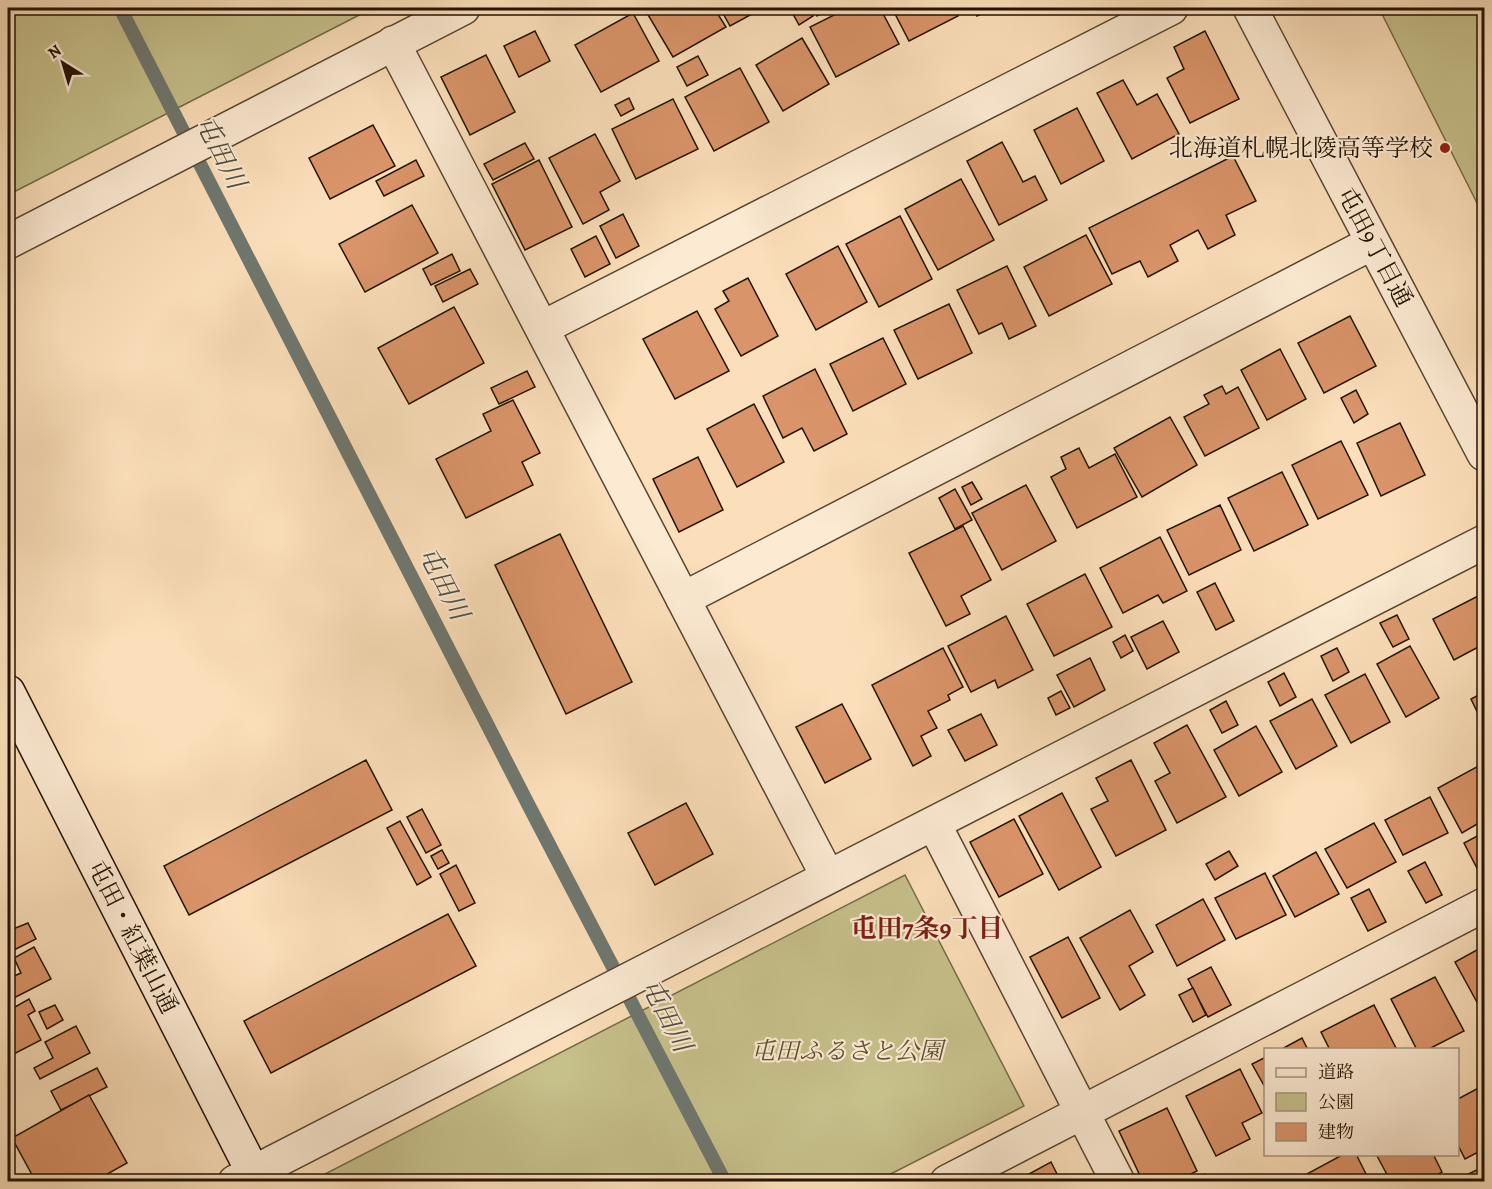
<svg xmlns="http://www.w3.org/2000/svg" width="1492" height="1189" font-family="Alegreya,'Noto Serif JP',serif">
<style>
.green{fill:#c6c08b;stroke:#746a46;stroke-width:1.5}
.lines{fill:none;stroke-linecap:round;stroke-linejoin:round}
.stream{stroke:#6f776f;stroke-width:14}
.building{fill:#da9469;stroke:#221301;stroke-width:1.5}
.street-casing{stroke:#58462f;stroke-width:36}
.secondary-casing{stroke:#221301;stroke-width:36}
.street{stroke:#fcead2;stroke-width:33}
.secondary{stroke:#fcead2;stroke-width:33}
.poi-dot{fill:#8f2418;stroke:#fcead2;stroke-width:2}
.labels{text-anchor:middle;stroke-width:4.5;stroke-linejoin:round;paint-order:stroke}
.poi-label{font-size:24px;fill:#221301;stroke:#fcead2;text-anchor:end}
.street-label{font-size:24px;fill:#221301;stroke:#fcead2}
.park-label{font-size:24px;font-style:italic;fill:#5b5031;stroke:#fcead2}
.water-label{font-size:26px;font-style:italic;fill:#4f4d41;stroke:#fcead2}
.neighbourhood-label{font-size:26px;font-weight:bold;fill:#7a1f14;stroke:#fcead2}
</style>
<rect width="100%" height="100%" fill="#fbdfba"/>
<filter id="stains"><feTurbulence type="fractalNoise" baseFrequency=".00333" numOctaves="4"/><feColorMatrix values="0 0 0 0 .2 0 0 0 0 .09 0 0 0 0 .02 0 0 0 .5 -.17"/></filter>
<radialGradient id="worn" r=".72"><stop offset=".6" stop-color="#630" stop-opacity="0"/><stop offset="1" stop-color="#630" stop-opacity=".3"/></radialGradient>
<g class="green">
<polygon points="8,8 373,8 8,195"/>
<polygon points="1379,8 1484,8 1484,217"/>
<polygon points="905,875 1024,1106 877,1181 329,1181 325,1174"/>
</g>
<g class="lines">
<polyline class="stream" points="120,8 529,806 725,1182"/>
</g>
<g class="building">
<polygon points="644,8 714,8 726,27 673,57"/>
<polygon points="720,8 763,8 730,26"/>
<polygon points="805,8 808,8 813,16 799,25 793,14"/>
<polygon points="813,8 828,8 829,9 817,16"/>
<polygon points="848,8 880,8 899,44 836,77 810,27"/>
<polygon points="892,8 954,8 958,16 909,41"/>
<polygon points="972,8 993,8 977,16"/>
<polygon points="633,13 659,61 601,92 575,45"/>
<polygon points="535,31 550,61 519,77 504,46"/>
<polygon points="1205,31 1239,99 1190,123 1167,78 1184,69 1174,47"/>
<polygon points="802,38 829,84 783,111 756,65"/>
<polygon points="486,55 515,112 470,135 441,77"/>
<polygon points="698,56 708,75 687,86 677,67"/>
<polygon points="740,68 769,122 714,151 685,97"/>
<polygon points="1123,80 1137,105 1157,94 1179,134 1132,159 1097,93"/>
<polygon points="629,98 634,109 621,116 615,105"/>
<polygon points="673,99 698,149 636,179 612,129"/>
<polygon points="1077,108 1104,161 1061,184 1034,130"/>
<polygon points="373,125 395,166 330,199 309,158"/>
<polygon points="595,134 620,181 600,192 609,210 583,224 549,158"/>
<polygon points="1002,142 1023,182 1035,176 1047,200 999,225 967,161"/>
<polygon points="525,143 534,159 493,180 484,164"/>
<polygon points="1233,156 1256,201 1226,215 1235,235 1208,249 1198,230 1170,245 1178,261 1148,277 1140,261 1112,274 1089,228"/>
<polygon points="416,160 424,176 384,196 376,181"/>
<polygon points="539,160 572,227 525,250 492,184"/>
<polygon points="961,179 994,240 938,270 905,209"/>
<polygon points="412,205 438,253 365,292 339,244"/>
<polygon points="623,214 639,246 616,258 600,226"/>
<polygon points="900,216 932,279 879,307 846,244"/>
<polygon points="1086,235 1112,284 1049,316 1024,267"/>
<polygon points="596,236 610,264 585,277 571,249"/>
<polygon points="838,246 867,302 816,330 786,274"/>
<polygon points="452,254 460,271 431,285 423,269"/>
<polygon points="1007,266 1036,326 1009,339 1002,323 979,334 957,290"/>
<polygon points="470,269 478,284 443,302 435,286"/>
<polygon points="748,278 778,336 741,356 715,309 729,301 723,291"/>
<polygon points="949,304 972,353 918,379 894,330"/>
<polygon points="454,307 484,363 409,404 378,348"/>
<polygon points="697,311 729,371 675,399 643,339"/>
<polygon points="1350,316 1376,366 1324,393 1298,343"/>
<polygon points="883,338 906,384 853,411 830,364"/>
<polygon points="1280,349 1306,399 1267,420 1241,370"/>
<polygon points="815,369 847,434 814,451 802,428 783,438 763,396"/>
<polygon points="527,371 535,387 499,404 491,388"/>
<polygon points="1222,386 1226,394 1238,387 1259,428 1205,456 1184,417 1209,404 1204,395"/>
<polygon points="1356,390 1368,414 1354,423 1341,398"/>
<polygon points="513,400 540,453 522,462 533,485 466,518 436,459 491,431 483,414"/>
<polygon points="754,404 784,462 737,487 707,429"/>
<polygon points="1170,417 1197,465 1142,497 1114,448"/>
<polygon points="1400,423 1425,475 1381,496 1357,443"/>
<polygon points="1341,441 1368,495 1318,519 1292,465"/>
<polygon points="1079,448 1089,468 1115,454 1137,497 1077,528 1051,477 1066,469 1061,457"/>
<polygon points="698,457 723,510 679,532 653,479"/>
<polygon points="1282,472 1308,525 1254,551 1228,498"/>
<polygon points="972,482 982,499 971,505 962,487"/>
<polygon points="1026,485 1056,541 1002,570 972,513"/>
<polygon points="955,489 972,520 955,529 939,498"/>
<polygon points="1220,505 1241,550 1189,575 1167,530"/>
<polygon points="963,526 991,580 961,596 970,614 946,626 909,553"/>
<polygon points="560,534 632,682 566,714 495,565"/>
<polygon points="1160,537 1187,591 1163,603 1158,595 1123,613 1100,568"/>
<polygon points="1085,574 1112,627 1054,656 1027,604"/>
<polygon points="1215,583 1234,621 1216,630 1197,592"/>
<polygon points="1484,593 1484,644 1454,660 1433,619"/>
<polygon points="1397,615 1409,639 1393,647 1380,623"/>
<polygon points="1006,616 1033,670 998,688 995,680 971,692 948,646"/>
<polygon points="1163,621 1179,652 1147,669 1131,637"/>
<polygon points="1125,635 1133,651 1121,658 1113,642"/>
<polygon points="1410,646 1439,698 1406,717 1377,664"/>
<polygon points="943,648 963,687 948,695 950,700 928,711 937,728 921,736 931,756 913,766 872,685"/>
<polygon points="1337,648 1349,672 1333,681 1321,656"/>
<polygon points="1090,658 1105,690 1074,707 1057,675"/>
<polygon points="1284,673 1296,697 1280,706 1268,682"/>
<polygon points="1365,674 1390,722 1351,743 1325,695"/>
<polygon points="1061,691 1070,708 1056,715 1048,698"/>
<polygon points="1484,692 1484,726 1471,699"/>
<polygon points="1312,699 1337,746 1296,769 1270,721"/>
<polygon points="1226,701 1238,725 1222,733 1210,710"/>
<polygon points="842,704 871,759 825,783 796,727"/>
<polygon points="981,714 997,745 965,761 948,730"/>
<polygon points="1187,725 1226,797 1177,823 1155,781 1170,773 1154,743"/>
<polygon points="1256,726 1282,772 1239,796 1214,750"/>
<polygon points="366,760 392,810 189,915 164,866"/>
<polygon points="1131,760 1166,830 1116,856 1091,809 1108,801 1096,778"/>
<polygon points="1484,763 1484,820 1462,833 1438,788"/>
<polygon points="1062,793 1101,867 1059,890 1019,816"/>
<polygon points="1430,797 1448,833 1403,855 1385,820"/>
<polygon points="686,803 713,854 655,885 628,833"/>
<polygon points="422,809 441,845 426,853 407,817"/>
<polygon points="1014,819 1043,874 999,897 970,842"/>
<polygon points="400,821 431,877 417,885 387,828"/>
<polygon points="1374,823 1396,862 1347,888 1325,849"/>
<polygon points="1483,833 1484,874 1481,876 1464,843"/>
<polygon points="442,850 449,863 438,869 431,856"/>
<polygon points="1229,851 1238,866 1215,880 1206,864"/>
<polygon points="1316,852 1339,894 1295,917 1273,876"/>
<polygon points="1425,862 1442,895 1426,903 1408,871"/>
<polygon points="456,865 475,903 459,911 440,874"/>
<polygon points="1265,873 1286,915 1236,939 1215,898"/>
<polygon points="8,887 14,901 8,905"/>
<polygon points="1369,889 1386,922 1368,931 1351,898"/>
<polygon points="1203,899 1225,940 1177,966 1156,925"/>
<polygon points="1130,910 1153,952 1129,966 1145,995 1120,1010 1080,938"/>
<polygon points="448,914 476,966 271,1073 244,1021"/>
<polygon points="28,923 36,939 8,953 8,931"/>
<polygon points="1068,937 1100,998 1062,1018 1030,957"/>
<polygon points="1484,946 1484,1015 1455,962"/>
<polygon points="34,947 51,979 8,1001 8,986 12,983 9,978 21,973 14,958"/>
<polygon points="1211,967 1231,1005 1208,1017 1188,979"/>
<polygon points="1435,977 1464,1031 1427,1050 1417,1050 1391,999"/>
<polygon points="1193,988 1206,1015 1193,1022 1179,995"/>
<polygon points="29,999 35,1011 28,1015 41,1040 8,1057 8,1011"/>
<polygon points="55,1005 63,1020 47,1029 39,1012"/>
<polygon points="1374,1005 1397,1050 1330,1050 1321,1032"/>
<polygon points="76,1026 90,1053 40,1079 34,1068 53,1058 45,1042"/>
<polygon points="1302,1038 1308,1050 1280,1050"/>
<polygon points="1266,1057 1266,1089 1252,1064"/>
<polygon points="97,1068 107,1087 61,1110 51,1091"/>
<polygon points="1240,1069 1262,1113 1242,1123 1250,1139 1216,1156 1186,1096"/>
<polygon points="1484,1085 1484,1149 1465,1159 1458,1145 1458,1099"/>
<polygon points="89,1095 127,1163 93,1182 36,1182 12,1138"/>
<polygon points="1167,1108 1197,1171 1175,1182 1143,1182 1119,1131"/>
<polygon points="1344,1154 1356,1154 1370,1182 1309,1182 1305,1175"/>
<polygon points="1376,1154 1433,1154 1442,1172 1426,1182 1391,1182"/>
<polygon points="1051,1162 1061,1182 1016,1181"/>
<polygon points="1483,1167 1484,1182 1464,1182 1462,1177"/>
<polygon points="1205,1174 1209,1182 1190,1182"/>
</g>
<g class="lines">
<g class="street-casing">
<g id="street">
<polyline points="1250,8 1484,454"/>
<polyline points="393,43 827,875"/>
<polyline points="8,242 463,8"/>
<polyline points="542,328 1171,8"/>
<polyline points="683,599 1372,243"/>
<polyline points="934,824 1118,1182"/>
<path d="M235,1182C650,967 1068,755 1484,542"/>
<polyline points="947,1182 1484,905"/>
</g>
</g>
<g class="secondary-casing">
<polyline id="secondary" points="8,692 258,1182"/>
</g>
<use href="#street" class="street"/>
<use href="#secondary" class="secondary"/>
</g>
<circle class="poi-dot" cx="1445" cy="148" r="6"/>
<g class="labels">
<g class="poi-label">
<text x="1433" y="156">北海道札幌北陵高等学校</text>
</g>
<g class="street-label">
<text transform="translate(1375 247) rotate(62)" y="8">屯田9丁目通</text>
<text transform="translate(133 937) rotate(63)" y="8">屯田・紅葉山通</text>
</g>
<g class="park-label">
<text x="847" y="1059">屯田ふるさと公園</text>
</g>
<g class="water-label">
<text transform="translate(221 152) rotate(63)" y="9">屯田川</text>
<text transform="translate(444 583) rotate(63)" y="9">屯田川</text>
<text transform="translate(667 1015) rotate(63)" y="9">屯田川</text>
</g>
<g class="neighbourhood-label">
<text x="927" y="937">屯田7条9丁目</text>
</g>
</g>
<rect width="1492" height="1189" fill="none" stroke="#fbdfba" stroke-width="30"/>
<rect x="9" y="9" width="1474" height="1171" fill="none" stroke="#221301" stroke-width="3"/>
<rect x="15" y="15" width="1462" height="1159" fill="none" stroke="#221301" stroke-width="1.5"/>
<rect x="1264" y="1048" width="195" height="108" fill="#fcead2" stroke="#a5947e" stroke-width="1.5"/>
<rect x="1276" y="1068" width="30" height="9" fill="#fcead2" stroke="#a5947e" stroke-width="1.5"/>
<text x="1318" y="1078" font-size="18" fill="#221301">道路</text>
<rect x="1276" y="1093" width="30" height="18" fill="#c6c08b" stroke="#a5947e" stroke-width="1.5"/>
<text x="1318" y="1108" font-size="18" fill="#221301">公園</text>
<rect x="1276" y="1123" width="30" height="18" fill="#da9469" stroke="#a5947e" stroke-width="1.5"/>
<text x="1318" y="1138" font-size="18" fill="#221301">建物</text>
<g transform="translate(63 63) rotate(323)" stroke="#fcead2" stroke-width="4.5" paint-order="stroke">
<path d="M0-4.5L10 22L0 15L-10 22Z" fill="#221301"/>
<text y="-9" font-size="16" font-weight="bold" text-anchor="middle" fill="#221301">N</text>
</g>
<rect width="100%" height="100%" filter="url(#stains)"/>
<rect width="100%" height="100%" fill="url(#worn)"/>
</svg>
